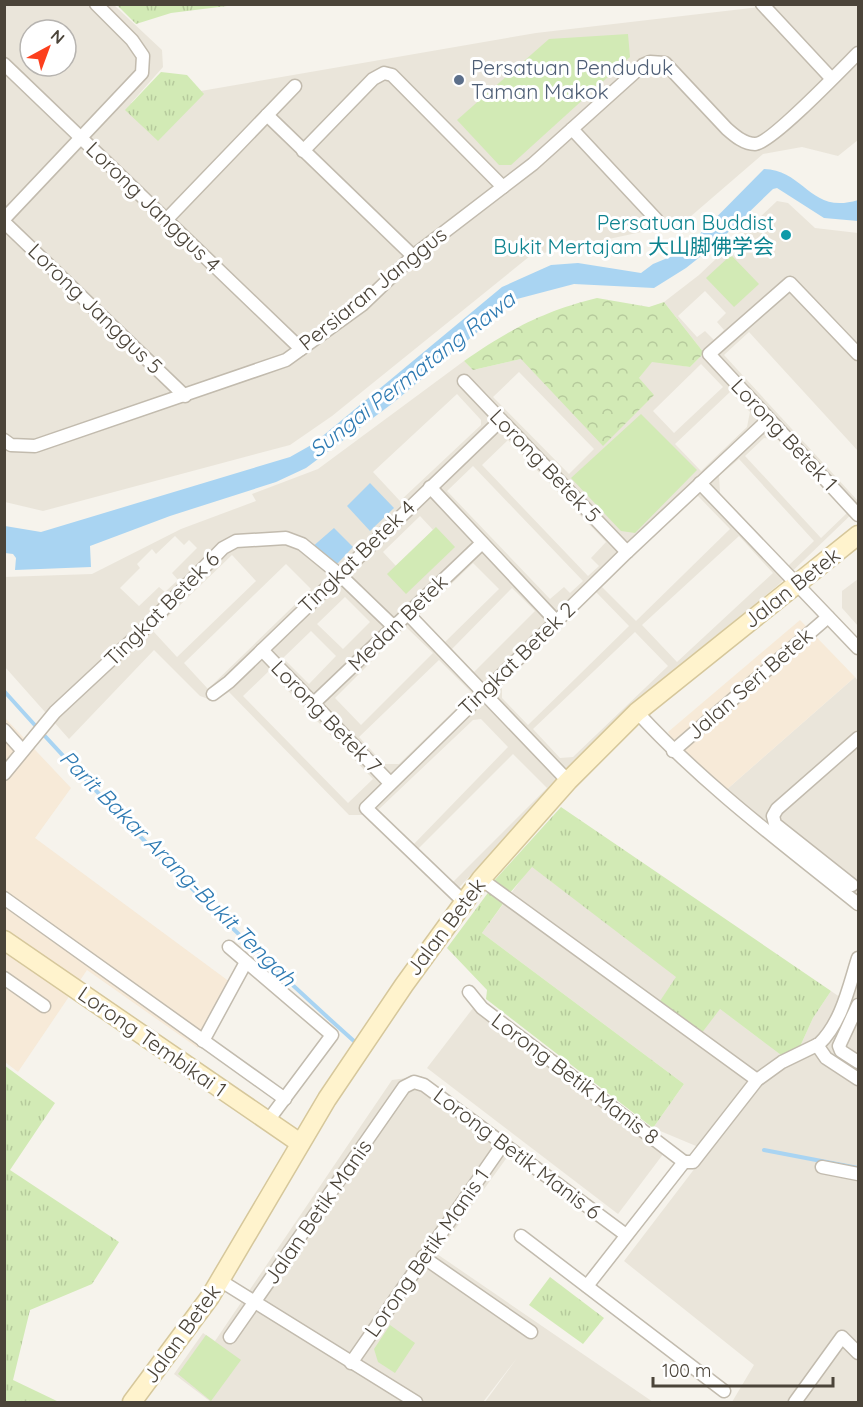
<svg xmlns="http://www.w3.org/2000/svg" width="863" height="1407" font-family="Quicksand,'Noto Sans SC',sans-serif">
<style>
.residential{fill:#eae5da;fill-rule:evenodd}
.commercial{fill:#f7ead8}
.grass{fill:url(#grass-tufts)}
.forest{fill:url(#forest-crowns)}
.park{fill:#d2eab5}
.water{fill:#a9d4f2}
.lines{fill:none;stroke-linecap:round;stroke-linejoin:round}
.stream{stroke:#a9d4f2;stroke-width:4}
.street-casing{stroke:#c2bbae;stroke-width:15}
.secondary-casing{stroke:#d6c79b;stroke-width:21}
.street{stroke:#fff;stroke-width:12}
.secondary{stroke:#fff3cd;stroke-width:18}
.service-dot{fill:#5c6f8a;stroke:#fff;stroke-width:2}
.culture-dot{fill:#0f9aa8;stroke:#fff;stroke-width:2}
.labels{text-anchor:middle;stroke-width:6;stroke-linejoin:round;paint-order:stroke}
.service-label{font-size:21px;fill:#4e5e75;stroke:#fff;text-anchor:start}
.street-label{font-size:21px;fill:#4b4439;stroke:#fff}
.culture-label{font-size:21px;fill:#0d838f;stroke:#fff;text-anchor:end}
.water-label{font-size:22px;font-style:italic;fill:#2e7ab2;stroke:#fff}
</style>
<defs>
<pattern id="grass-tufts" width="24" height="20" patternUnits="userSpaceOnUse" patternTransform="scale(1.5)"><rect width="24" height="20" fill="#d2eab5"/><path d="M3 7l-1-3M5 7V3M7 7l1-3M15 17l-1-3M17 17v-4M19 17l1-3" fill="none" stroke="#b6ca9c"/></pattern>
<pattern id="forest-crowns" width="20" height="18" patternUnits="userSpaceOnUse" patternTransform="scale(1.5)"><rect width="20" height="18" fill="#d2eab5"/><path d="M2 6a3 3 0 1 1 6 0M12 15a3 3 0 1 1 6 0" fill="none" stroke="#b6ca9c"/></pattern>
</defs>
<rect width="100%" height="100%" fill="#f6f3ec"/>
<g class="residential">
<path d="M5,5H114L162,50L163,67L131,103L536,33L777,5H858V140L838,156L802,147L763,154L683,223L530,256L332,416L290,445L43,511L5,502ZM30,30H66V66H30Z"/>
<path d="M777,201L788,203L815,228L858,233V451L749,332L724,355L858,501V508L777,586L664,678L568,772L451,896L368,815H349L229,692L214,701L200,696L154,650L69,739L5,667L4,577L92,574L181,529L256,501L252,494L318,469L464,361L473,370L521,359L639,378L652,361L690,367L704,353L664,302L699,275ZM705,291L726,313L717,322L724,330L714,340L705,331L697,337L678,316ZM701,364L723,387L674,433L653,411ZM519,372L594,449L569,474L493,397ZM730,392L750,412L747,427L701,471L675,444ZM457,394L481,420V425L400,501L373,472ZM764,438L780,440L847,513L821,538L745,456ZM508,440L606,542L591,558L599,566L588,576L482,465ZM739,459L814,541L788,566L720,493L719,476ZM473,466L583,581L570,593L564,587L550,599L447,491ZM697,495L730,529L636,621L602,587ZM420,516L433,530L436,527L387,575L396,566L383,552ZM175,536L184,545L189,540L197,548L172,573L178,580L165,592L159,587L139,606L120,588L140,568L137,564L152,549L156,554ZM739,536L773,573L677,662L642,625ZM232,555L256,581L177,657L153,631ZM473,563L499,589L445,642L419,615ZM286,564L311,589L208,689L184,663ZM512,588L535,611L474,672L452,649ZM596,592L629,626L528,725L502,698V685ZM345,597L370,622L343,649L317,624ZM406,627L433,653L361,725L335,698ZM311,631L336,656L309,684L283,658ZM635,632L668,666L573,757L560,758L533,729ZM439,660L472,693L399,764H384L359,737ZM269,671L373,779L348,803L243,696ZM481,719L508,747L413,845L377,811L473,720ZM513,754L547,788L450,885L416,851Z"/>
<polygon points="858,579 858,626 842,608 842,591"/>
<polygon points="855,677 858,681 858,900 725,791"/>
<polygon points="531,866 785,1058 798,1051 813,1018 831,991 850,1004 858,981 858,1402 732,1402 754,1365 624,1261 708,1151 653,1128 684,1084 482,933"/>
<polygon points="480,999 670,1145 618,1214 427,1068"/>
<polygon points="421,1076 513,1149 437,1254 653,1402 485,1402 517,1358 483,1402 211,1402 174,1374 203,1333 215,1341 392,1080"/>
</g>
<g class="commercial">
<polygon points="800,620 855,677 725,791 681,754 668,732"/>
<polygon points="5,718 71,788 35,838 234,985 198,1048 87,970 18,1072 5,1062"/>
</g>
<g class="grass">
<polygon points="132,4 235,4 235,5 171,13 136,24 117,5"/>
<polygon points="161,72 187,75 204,94 158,141 125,110"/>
<polygon points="561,807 831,991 813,1018 798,1051 785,1058 720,1009 701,1034 658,1004 676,977 532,867 509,894 493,882"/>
<polygon points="490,890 505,901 482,933 684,1084 653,1128 486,999 487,990 447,948"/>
<polygon points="4,1065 55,1103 10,1170 119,1242 92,1284 30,1310 13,1380 59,1402 5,1402"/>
<polygon points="550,1277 604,1318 583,1344 529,1305"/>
</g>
<path class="forest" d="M597,298L649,307L664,302L704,353L690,367L652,362L639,378L654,395L603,446L521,359L473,370L464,361C511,329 541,312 597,298Z"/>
<g class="park">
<polygon points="628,34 630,57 511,165 499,165 457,120 549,39"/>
<polygon points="731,255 759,284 734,307 706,278"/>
<polygon points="641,414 697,470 635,533 621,531 571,478"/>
<polygon points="436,527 455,547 406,594 387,574"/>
<polygon points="390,1325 415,1343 395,1373 378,1362 374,1349"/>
<polygon points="206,1335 241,1360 211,1401 178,1374"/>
</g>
<g class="water">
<path d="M764,169C805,170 810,215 858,200V221L824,218L777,188L773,189L715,245L686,268L654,288L574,284L517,299L393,403L306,468L276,482L170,516L90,546L91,567L15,570L16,558L13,554L5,553V526L41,532L290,457L313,444L502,287L551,265L578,263L641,273L653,264L682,252Z"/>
<polygon points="370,483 394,508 370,531 347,506"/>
<polygon points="334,528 353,547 338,563 327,564 311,548"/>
</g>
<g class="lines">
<g class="stream">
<path d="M4,691C114,814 232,932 355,1042"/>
<polyline points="764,1150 858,1168"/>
</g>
<g class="street-casing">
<g id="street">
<polyline points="762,4 831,78"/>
<polyline points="4,64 301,349"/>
<polyline points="267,115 413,256"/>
<polyline points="572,129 657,220"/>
<polyline points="303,151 373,79 384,73 392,75 503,187"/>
<polyline points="4,219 142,73 143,56 132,40 96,4"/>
<polyline points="167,219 295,86"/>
<polyline points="4,222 185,396"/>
<polyline points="858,354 790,283 709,354 858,515"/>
<polyline points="464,381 627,552"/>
<path d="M4,440L11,445L35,446L286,360L362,305L413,256L533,164L643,65L650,62L665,63L727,129C735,136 744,144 755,144C770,144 843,68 858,53"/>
<polyline points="700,483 858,648"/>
<polyline points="430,487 556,621"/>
<polyline points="408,614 568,781"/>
<polyline points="262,650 390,783"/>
<polyline points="213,694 229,682 501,420"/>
<polyline points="314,703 482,543"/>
<path d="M637,712C703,784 782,843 858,904"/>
<polyline points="4,730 22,750"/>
<polyline points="673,751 828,617"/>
<polyline points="4,774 55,712 142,631 223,548 236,541 286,538 302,544 340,575 394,627"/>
<polyline points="481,879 757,1080"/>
<polyline points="852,885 775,824 773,816 777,809 858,738"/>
<polyline points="4,898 285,1099"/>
<polyline points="464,902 366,808 627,552 768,420"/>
<polyline points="229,947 332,1035 267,1122"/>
<polyline points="4,978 44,1006"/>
<polyline points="469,992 482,1008 684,1162"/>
<polyline points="858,1005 839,1046 841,1051 858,1062"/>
<polyline points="203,1041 246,962"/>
<polyline points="817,1045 826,1058 858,1079"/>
<path d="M684,1162H693L757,1080L782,1062L819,1044C842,1022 849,986 858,958"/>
<polyline points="822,1167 858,1174"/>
<polyline points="521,1236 724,1391"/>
<polyline points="423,1257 531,1332"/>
<polyline points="221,1281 416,1402"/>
<polyline points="587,1286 684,1162"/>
<polyline points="230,1337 404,1087 414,1082 424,1085 626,1235"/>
<polyline points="351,1363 503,1144"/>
<polyline points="795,1402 842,1337 858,1353"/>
</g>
</g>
<g class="secondary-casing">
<g id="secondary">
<polyline points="4,940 300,1143"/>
<polyline points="132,1402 210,1297 327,1099 404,985 481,879 568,781 637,712 858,535"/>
</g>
</g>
<use href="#street" class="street"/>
<use href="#secondary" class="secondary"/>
</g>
<circle class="service-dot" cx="459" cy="80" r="6"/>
<circle class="culture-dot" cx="786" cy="235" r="6"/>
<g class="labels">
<g class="service-label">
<text x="471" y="75">Persatuan Penduduk<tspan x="471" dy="24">Taman Makok</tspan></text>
</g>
<g class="street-label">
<text transform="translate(153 207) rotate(44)" y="7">Lorong Janggus 4</text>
<text transform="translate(373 289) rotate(-39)" y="7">Persiaran Janggus</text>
<text transform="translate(95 309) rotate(44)" y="7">Lorong Janggus 5</text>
<text transform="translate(784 435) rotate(47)" y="7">Lorong Betek 1</text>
<text transform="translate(545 466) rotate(46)" y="7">Lorong Betek 5</text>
<text transform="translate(357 557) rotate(-44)" y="7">Tingkat Betek 4</text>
<text transform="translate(792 588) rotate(-38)" y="7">Jalan Betek</text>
<text transform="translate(162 609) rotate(-45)" y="7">Tingkat Betek 6</text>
<text transform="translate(398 623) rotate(-44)" y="7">Medan Betek</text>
<text transform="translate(517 659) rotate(-44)" y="7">Tingkat Betek 2</text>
<text transform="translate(750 684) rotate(-41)" y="7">Jalan Seri Betek</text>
<text transform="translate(326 717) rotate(46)" y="7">Lorong Betek 7</text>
<text transform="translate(446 927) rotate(-53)" y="7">Jalan Betek</text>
<text transform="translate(152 1042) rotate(35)" y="7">Lorong Tembikai 1</text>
<text transform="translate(575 1079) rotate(37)" y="7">Lorong Betik Manis 8</text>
<text transform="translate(517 1154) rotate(37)" y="7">Lorong Betik Manis 6</text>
<text transform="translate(318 1212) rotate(-55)" y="7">Jalan Betik Manis</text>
<text transform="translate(427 1253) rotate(-55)" y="7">Lorong Betik Manis 1</text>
<text transform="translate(182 1334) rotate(-54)" y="7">Jalan Betek</text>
</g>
<g class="culture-label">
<text x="774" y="230">Persatuan Buddist<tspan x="774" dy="24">Bukit Mertajam 大山脚佛学会</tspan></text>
</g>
<g class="water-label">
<text transform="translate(412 374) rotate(-38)" y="8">Sungai Permatang Rawa</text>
<text transform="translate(178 868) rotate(45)" y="8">Parit Bakar Arang-Bukit Tengah</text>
</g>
</g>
<rect width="863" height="1407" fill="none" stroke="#4b4439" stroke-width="12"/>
<g transform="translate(48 48) rotate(41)"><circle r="28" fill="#ffffff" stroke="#b7b4b0" stroke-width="1.5"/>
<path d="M0-4.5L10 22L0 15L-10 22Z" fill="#fc3f1d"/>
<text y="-9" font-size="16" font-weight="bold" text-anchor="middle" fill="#4b4439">N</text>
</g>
<path d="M653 1377v9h180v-9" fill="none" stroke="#4b4439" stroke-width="3"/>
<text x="662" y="1377" font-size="18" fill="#4b4439" stroke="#ffffff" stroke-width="4.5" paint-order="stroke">100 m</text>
</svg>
